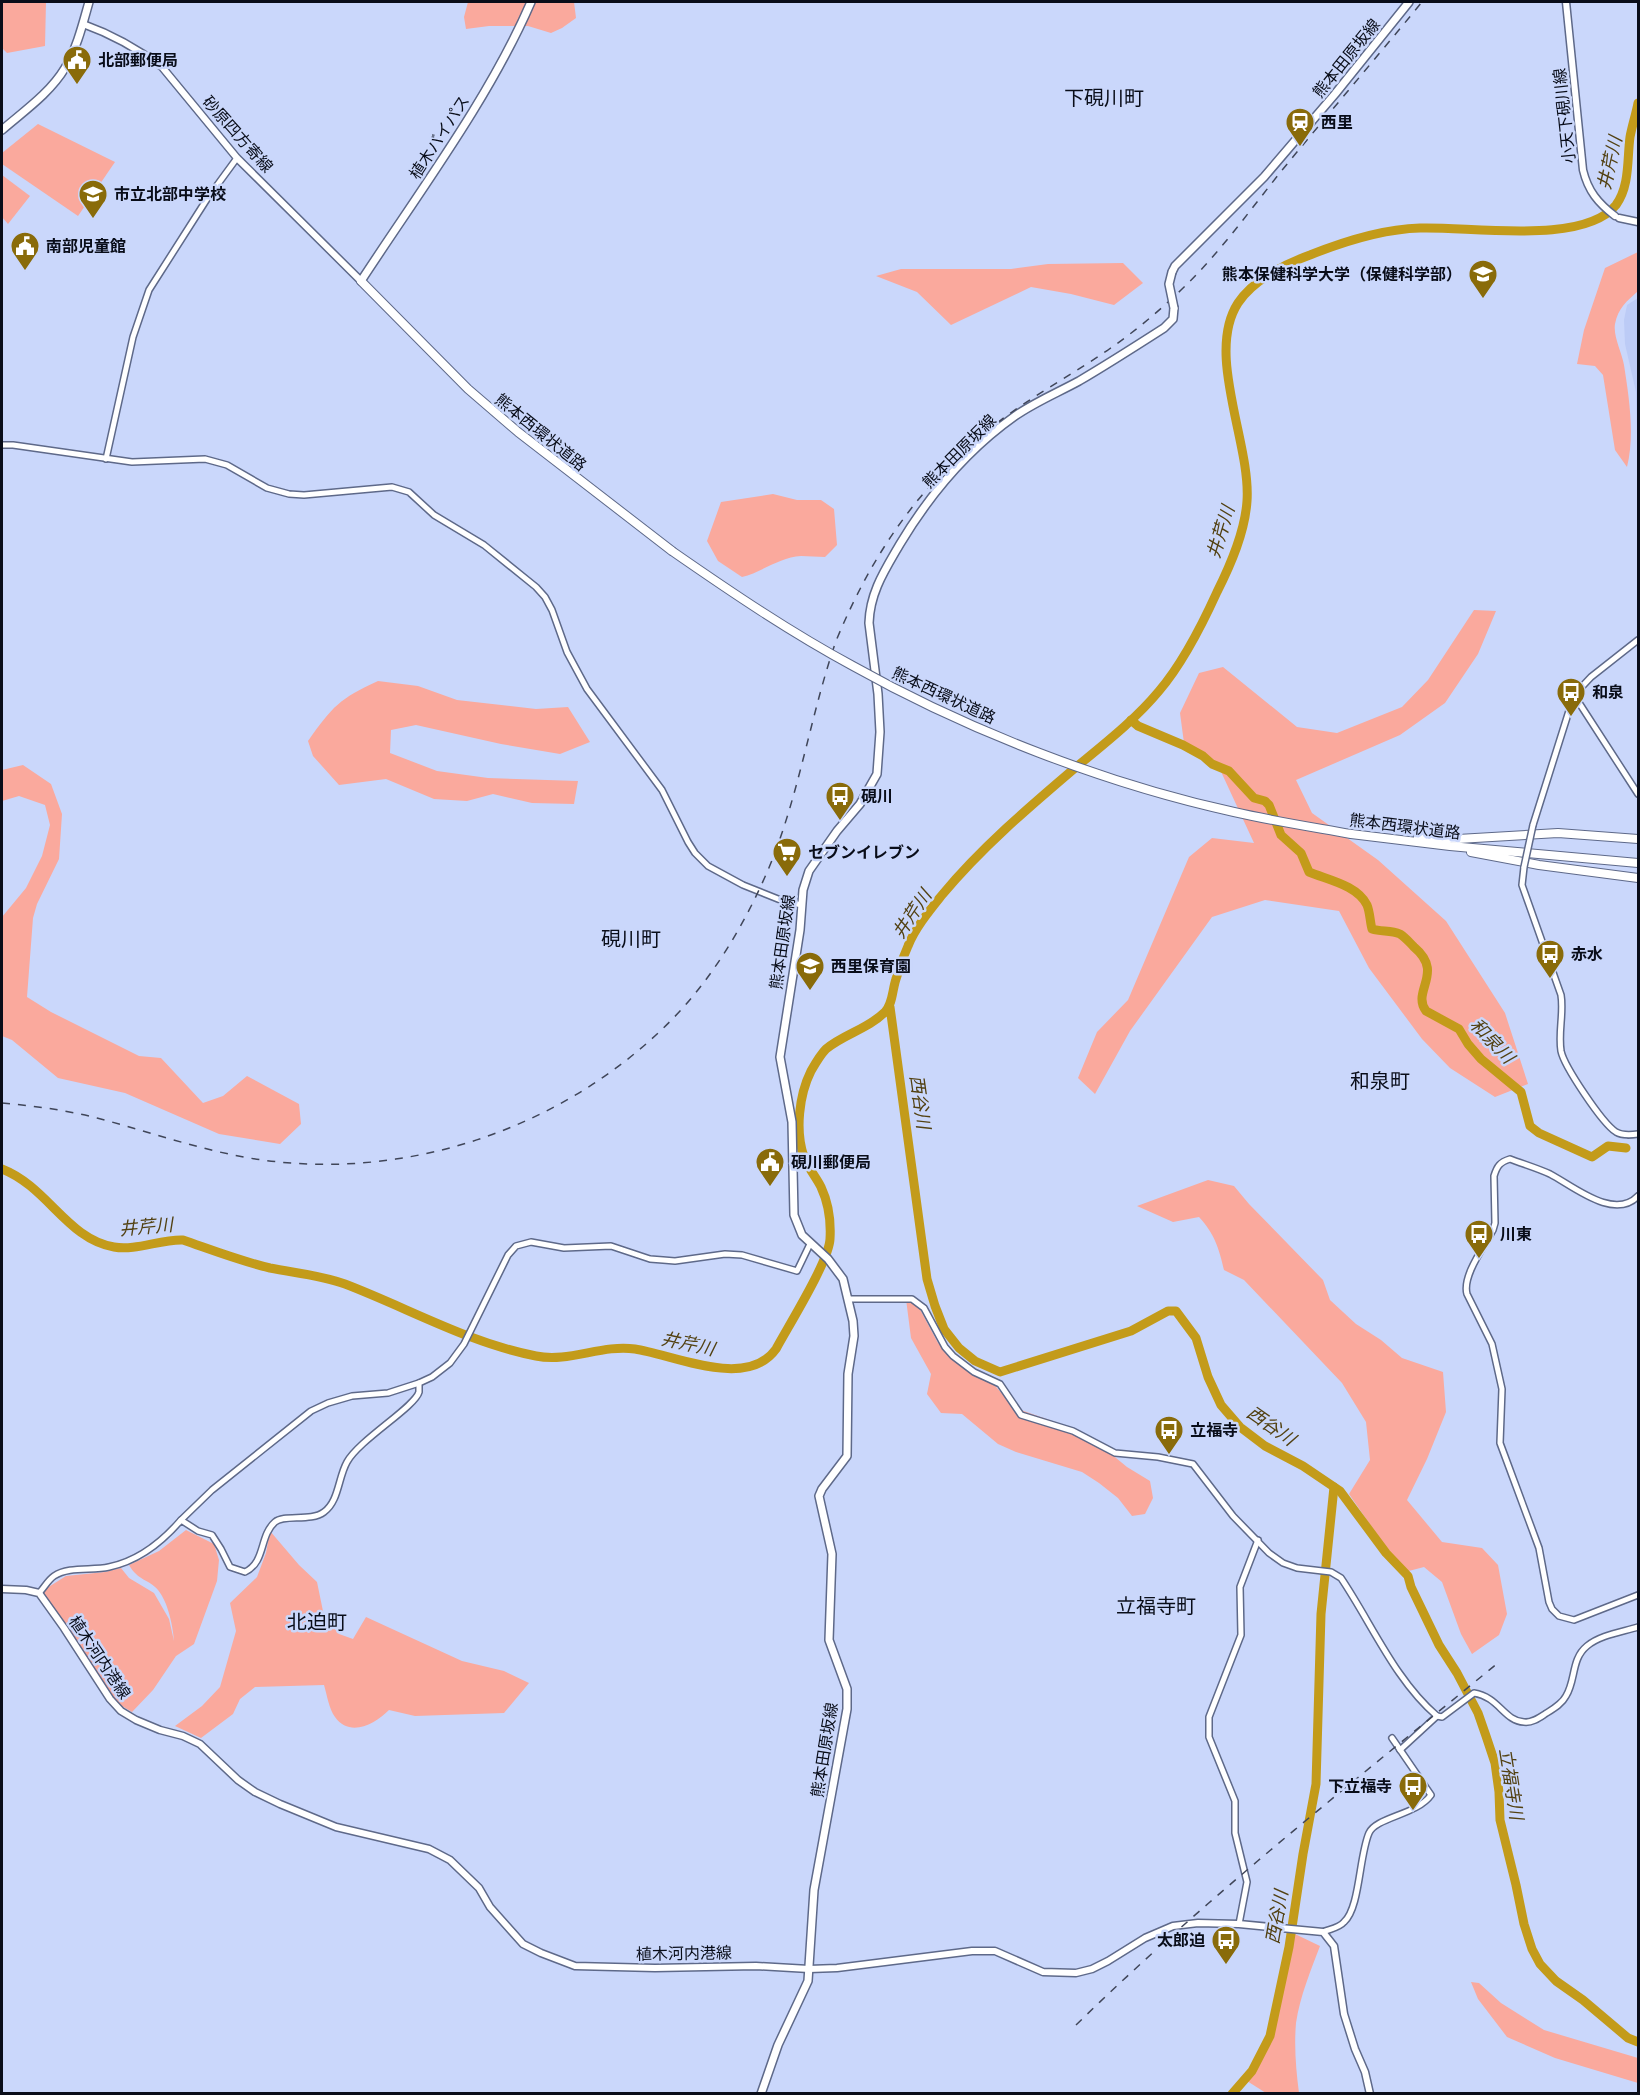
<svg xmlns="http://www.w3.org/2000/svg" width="1640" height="2095" font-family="Roboto,'Noto Sans JP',sans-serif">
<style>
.built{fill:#bccbf6}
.green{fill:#faa99d}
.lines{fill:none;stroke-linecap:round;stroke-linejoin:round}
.river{stroke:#c39b1a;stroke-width:9}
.tertiary-casing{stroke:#5e6989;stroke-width:8}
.secondary-casing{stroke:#5e6989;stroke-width:9}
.primary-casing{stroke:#5e6989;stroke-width:10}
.trunk-casing{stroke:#5e6989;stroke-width:10}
.motorway-casing{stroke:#5e6989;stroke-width:10}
.tertiary{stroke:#fff;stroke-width:5}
.secondary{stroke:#fff;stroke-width:6}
.primary{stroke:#fff;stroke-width:7}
.trunk{stroke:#fff;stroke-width:7}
.motorway{stroke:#fff;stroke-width:8}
.rail{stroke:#404659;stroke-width:1.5;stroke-dasharray:8 8;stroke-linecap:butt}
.tertiary-bridge-casing{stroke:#5e6989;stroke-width:8;stroke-linecap:butt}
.primary-bridge-casing{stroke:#5e6989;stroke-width:10;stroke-linecap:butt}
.motorway-bridge-casing{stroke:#5e6989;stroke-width:10;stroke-linecap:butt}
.tertiary-bridge{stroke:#fff;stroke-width:5}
.primary-bridge{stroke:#fff;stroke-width:7}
.motorway-bridge{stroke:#fff;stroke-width:8}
.labels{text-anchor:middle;stroke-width:5;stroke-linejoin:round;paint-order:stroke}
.street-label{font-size:16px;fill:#090d19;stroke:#cad7fb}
.poi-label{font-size:16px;font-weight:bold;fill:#090d19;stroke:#cad7fb;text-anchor:start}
.water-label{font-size:18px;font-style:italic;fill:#524112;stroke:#cad7fb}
.quarter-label{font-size:20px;fill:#090d19;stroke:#cad7fb}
</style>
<rect width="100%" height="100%" fill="#cad7fb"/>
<polygon class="built" points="1638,298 1638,477 1636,392 1625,344 1624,320 1627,305"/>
<g class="green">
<polygon points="2,2 46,2 45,46 7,53 2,48"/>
<polygon points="468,2 574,2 576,18 562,28 551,33 528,26 489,26 466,29 464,17"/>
<polygon points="38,124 115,162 78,216 2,164 2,153"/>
<polygon points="2,175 30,196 8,224 2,217"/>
<path d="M1638,252V291C1627,301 1618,308 1615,324C1613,336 1622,353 1624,365C1629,397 1635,435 1627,467L1615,450L1603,375L1595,366L1577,364L1584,330L1605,268Z"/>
<polygon points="1123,263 1143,283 1114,305 1071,294 1031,287 951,325 917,292 876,276 901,269 1011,269 1048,264"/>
<path d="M773,494L797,500H821L834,509L837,545L825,557C817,557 809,556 801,556C780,557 762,572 742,577L718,561L707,541L721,502Z"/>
<polygon points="1474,610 1496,611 1478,654 1445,703 1400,735 1296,780 1312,813 1378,860 1446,921 1505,1013 1528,1084 1495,1097 1450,1068 1422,1039 1369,968 1339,911 1265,900 1212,917 1130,1031 1095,1094 1078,1078 1097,1032 1128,1000 1189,857 1212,838 1254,843 1217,763 1184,743 1180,713 1199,673 1223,667 1297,727 1337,733 1402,707 1428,680"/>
<path d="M378,681L418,686L457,700L536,709L568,707L590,742L560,754L501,744L416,725L391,730L390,753L437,771L488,778L578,781L574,804L532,803L493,794L467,801L434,799L386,779L339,785L313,756L308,741C333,706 339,699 378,681Z"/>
<polygon points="23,765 51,784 62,814 59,859 37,904 33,918 27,997 51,1012 139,1056 161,1058 203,1103 223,1096 247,1076 299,1104 301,1124 280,1144 219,1134 125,1093 58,1078 12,1040 2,1036 2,917 26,888 42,856 50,825 45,805 19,796 2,801 2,770"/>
<path d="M1208,1180L1234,1186L1249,1204L1323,1280L1330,1300L1356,1324L1381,1340L1402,1358L1443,1372L1446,1412L1427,1459L1407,1500L1442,1542L1482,1548L1498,1565L1507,1614L1499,1635L1472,1654L1461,1634L1442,1582L1424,1567L1405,1572L1387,1549L1349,1494L1370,1460L1366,1422L1342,1383L1244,1280L1224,1270C1219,1248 1214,1233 1199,1217L1173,1222L1137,1206Z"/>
<polygon points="906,1299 915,1300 938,1343 974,1371 989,1379 1015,1408 1069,1427 1099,1444 1127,1467 1150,1481 1153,1498 1145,1514 1132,1516 1118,1498 1099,1483 1082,1472 1016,1452 998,1444 962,1414 941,1413 927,1394 931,1374 911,1338"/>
<path d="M186,1530L214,1544L219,1560L217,1581L194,1644L176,1656L153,1690L132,1712L110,1699L39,1593L66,1576L105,1572L121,1568L129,1578L154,1593L169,1619L174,1641C173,1626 168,1602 158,1590C149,1579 138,1581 129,1565L159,1551Z"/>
<path d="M270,1531L299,1565L317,1582L324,1616L339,1634L353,1639L366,1617L462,1661L504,1671L529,1683L504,1713L415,1716L389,1710C375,1724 350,1738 335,1717C329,1709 327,1695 324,1685L255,1687L240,1699L233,1714L201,1738L175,1726L202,1706L220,1687L236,1631L230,1603L257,1577L266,1553Z"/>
<path d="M1295,1934L1320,1946C1311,1970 1300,1996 1296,2023C1294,2046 1296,2070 1299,2093H1266L1247,2081L1274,2032Z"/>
<polygon points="1471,1982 1479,1983 1501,2003 1544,2030 1638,2058 1638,2083 1555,2058 1507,2037 1478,1999"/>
</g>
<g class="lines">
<g class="river">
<path d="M1131,720L1138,726L1183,745L1203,756L1212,764L1229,771L1254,798L1265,801L1269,805L1281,835L1301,853L1309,872C1328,880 1357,885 1367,905C1370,912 1370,922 1372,929C1381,932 1391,930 1400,934C1406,938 1409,942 1414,947C1445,973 1411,991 1426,1011L1459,1029L1468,1044L1481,1059L1521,1092L1530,1126L1539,1133L1592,1157L1608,1146L1626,1148"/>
<polyline points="890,1007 927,1279 935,1306 944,1329 959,1348 975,1361 1000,1372 1131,1331 1168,1311 1176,1311 1196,1338 1208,1377 1221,1405 1240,1427 1265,1446 1303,1466 1340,1491 1386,1553 1408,1576 1411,1587 1439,1645 1457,1673 1478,1713 1486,1736 1495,1763 1499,1792 1500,1820 1516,1885 1524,1924 1532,1949 1540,1964 1556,1981 1583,2000 1628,2038 1638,2042"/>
<path d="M2,1169C48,1187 67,1239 114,1247C136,1251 161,1239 183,1240C212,1250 240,1261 270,1268C295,1273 320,1275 345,1284C408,1308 469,1343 536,1356C569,1363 602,1344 635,1349C674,1355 747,1390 776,1349C789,1325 829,1261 830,1239C831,1222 828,1202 821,1187C816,1177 808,1168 804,1157C795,1131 799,1095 811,1071C815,1064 821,1054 826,1049C844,1034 868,1029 885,1012C893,1003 892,991 896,979C899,968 903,957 908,946C915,928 930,910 942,895C981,848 1028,808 1075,768C1104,744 1135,720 1159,691C1183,663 1202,625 1217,592C1231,564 1245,532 1247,501C1251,443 1205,354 1238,303C1253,280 1285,264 1310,255C1345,241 1382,229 1420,228C1469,226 1583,246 1616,205C1630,186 1627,159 1630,137C1632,126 1636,114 1638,103"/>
<polyline points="1232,2094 1252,2071 1270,2036 1289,1947 1303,1854 1316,1784 1321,1614 1334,1487"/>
</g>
<g class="tertiary-casing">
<g id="tertiary">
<polyline points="2,445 13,445 132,462 205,459 227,465 267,488 289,494 304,495 392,487 409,492 434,515 484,545 536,587 545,597 552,610 567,652 587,689 662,790 688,842 695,853 708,866 743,885 783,901 802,905"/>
<polyline points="106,459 133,337 149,290 207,199 237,158"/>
<polyline points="1574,695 1638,794"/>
<polyline points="1533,825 1574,695 1591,677 1638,640"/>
<path d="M1524,867L1522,885L1561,995C1564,1013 1558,1032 1561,1051C1564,1066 1602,1123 1616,1132C1623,1136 1631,1135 1638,1134"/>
<path d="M1638,1196C1614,1221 1573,1186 1550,1174C1537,1168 1523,1164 1510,1159C1500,1162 1497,1166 1494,1176L1495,1223L1493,1230C1484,1247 1462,1276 1467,1294L1492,1344L1502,1389L1500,1443L1539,1548L1549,1602L1552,1609L1559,1616L1574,1620L1638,1595"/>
<path d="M848,1299H912L924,1308L945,1347L953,1356L974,1372L1000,1384L1021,1415L1073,1431L1115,1453L1158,1457L1193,1464L1233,1516L1269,1553L1283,1563L1297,1568L1331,1572L1341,1578C1372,1624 1395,1680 1437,1716"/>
<polyline points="181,1520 212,1490 311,1411 328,1403 352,1396 388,1393 419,1383"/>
<path d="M39,1593C44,1588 48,1580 54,1576C69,1566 92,1571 109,1567C138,1561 162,1542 181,1520L198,1531L212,1535L221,1549L230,1567L245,1572C266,1562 259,1536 275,1522C284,1514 311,1522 324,1512C339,1501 338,1478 347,1462C359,1440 415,1407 419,1392C419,1389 419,1386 419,1383L432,1377L450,1363L464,1344L508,1255L516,1246L531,1242L564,1248L611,1246L650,1259L663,1260L675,1261L725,1254L742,1255L797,1271L810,1244"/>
<path d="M1400,1750L1437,1716L1442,1717L1474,1693C1499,1697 1504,1721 1524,1722C1532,1723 1539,1718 1545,1714C1553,1709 1562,1704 1566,1696C1576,1680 1571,1659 1587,1646C1600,1635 1622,1632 1638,1627"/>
<polyline points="1239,1924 1247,1882 1235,1833 1235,1801 1209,1737 1209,1717 1241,1635 1240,1587 1258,1540"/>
<path d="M1323,1932C1330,1929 1339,1928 1344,1922C1360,1908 1359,1856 1369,1833C1376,1817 1417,1815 1431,1795L1392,1738"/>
</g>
</g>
<g class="secondary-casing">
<g id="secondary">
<path d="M1566,2L1583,170C1588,191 1598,203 1615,216"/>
<path d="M83,24C111,34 138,49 162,67L237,158L361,281"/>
<polyline points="1619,218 1638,222"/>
<polyline points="2,1589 26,1590 39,1593 64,1628 110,1699 121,1711 136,1720 160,1730 183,1736 200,1744 238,1780 255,1792 280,1804 336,1827 429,1849 450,1860 479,1888 490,1907 523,1944 541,1953 575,1966 655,1968 756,1966 809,1969 837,1968 972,1951 995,1951 1043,1972 1076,1973 1092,1969 1108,1961 1145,1938 1173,1926 1198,1923 1239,1924 1323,1932 1334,1946 1344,2014 1355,2049 1365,2072 1370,2094"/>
</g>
</g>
<g class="primary-casing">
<g id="primary">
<polyline points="1172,272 1175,266 1264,177 1335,94 1409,2"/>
<path d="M761,2094L778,2045L808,1981L814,1890L847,1709V1689L829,1640L832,1554L819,1496L822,1489L847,1456L848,1374L854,1336L853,1321L843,1279L828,1259L802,1235L794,1215L792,1122L780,1057L800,930L803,890L809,871L837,831L860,804L877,774L880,732L878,694L869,623C870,592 885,570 900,544C930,494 967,450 1015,416C1035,402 1057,393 1079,381C1108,364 1136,346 1164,328L1173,319L1174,308"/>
</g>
</g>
<g class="trunk-casing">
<g id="trunk">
<path d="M2,130C24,111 50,93 65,68C77,48 83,23 89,2"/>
<path d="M361,281C419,192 489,99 531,2"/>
</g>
</g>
<g class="motorway-casing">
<g id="motorway">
<polyline points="361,281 468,389 518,432 672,551"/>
<polyline points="1351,834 1450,846 1638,863"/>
<polyline points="1418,837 1458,839 1558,833 1638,839"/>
<polyline points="1471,852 1539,865 1638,878"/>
</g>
</g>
<use href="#tertiary" class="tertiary"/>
<use href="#secondary" class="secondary"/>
<use href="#primary" class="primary"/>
<use href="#trunk" class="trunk"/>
<use href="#motorway" class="motorway"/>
<g class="rail">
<path d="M2,1103C34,1106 66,1110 97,1118C158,1134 216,1156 279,1162C427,1177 580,1119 681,1010C718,969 746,921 768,870C799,797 810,716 836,641C874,549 925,477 1005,417C1038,393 1074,373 1108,350C1134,332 1158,312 1181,290C1219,254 1250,210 1283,169C1329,113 1376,58 1422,2"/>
<path d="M1076,2025C1209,1895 1356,1780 1499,1662"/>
</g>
<g class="tertiary-bridge-casing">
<polyline id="tertiary-bridge" points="1524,867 1533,825"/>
</g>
<g class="primary-bridge-casing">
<polyline id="primary-bridge" points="1172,272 1169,284 1174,308"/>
</g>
<g class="motorway-bridge-casing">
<path id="motorway-bridge" d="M672,551C731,592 790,632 853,666C967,730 1106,784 1234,812C1273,821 1312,827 1351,834"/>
</g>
<use href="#tertiary-bridge" class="tertiary-bridge"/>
<use href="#primary-bridge" class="primary-bridge"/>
<use href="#motorway-bridge" class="motorway-bridge"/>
</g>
<defs>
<g id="civic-pin" transform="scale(1.5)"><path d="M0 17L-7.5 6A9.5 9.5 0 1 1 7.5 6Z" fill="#896b0a" stroke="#cad7fb"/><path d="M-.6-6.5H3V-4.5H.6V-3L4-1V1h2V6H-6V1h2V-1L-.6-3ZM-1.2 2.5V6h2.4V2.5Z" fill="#fff"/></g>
<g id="station-pin" transform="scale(1.5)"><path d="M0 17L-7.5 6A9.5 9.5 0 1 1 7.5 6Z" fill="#896b0a" stroke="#cad7fb"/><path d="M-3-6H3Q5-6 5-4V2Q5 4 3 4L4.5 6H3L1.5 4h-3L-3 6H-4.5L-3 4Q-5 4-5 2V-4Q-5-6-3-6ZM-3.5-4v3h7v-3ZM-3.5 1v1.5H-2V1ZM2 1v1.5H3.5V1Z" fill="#fff"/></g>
<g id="school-pin" transform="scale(1.5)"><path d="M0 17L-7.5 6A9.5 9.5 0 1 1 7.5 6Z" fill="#896b0a" stroke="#cad7fb"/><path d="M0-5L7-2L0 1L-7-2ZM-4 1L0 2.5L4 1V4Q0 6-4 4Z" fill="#fff"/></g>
<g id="university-pin" transform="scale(1.5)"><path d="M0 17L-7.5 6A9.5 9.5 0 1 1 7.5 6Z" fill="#896b0a" stroke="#cad7fb"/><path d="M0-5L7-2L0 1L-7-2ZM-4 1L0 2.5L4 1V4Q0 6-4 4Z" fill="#fff"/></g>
<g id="bus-pin" transform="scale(1.5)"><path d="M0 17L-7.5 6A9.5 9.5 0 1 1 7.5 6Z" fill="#896b0a" stroke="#cad7fb"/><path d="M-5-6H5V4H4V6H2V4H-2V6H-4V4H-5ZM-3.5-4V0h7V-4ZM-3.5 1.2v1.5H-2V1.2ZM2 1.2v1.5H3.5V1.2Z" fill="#fff"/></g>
<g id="supermarket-pin" transform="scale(1.5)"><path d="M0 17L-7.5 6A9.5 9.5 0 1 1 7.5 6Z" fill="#896b0a" stroke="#cad7fb"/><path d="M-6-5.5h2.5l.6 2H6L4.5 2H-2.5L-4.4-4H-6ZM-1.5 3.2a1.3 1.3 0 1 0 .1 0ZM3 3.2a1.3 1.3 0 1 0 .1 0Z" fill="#fff"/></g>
</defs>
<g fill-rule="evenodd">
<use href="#civic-pin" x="77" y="60"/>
<use href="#station-pin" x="1300" y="122"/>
<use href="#school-pin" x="93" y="194"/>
<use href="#civic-pin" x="25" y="246"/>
<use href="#university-pin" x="1483" y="274"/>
<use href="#bus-pin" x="1571" y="692"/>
<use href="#bus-pin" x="840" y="796"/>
<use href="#supermarket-pin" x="787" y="852"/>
<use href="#bus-pin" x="1550" y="954"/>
<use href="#school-pin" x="810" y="966"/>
<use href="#civic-pin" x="770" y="1162"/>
<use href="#bus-pin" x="1479" y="1234"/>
<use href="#bus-pin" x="1169" y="1430"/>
<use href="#bus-pin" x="1413" y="1786"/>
<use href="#bus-pin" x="1226" y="1940"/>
</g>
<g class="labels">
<g class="street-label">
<text transform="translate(1346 58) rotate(-51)" y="6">熊本田原坂線</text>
<text transform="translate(1564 116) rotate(-96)" y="6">小天下硯川線</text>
<text transform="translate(238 134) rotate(48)" y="6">砂原四方寄線</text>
<text transform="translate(439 137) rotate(-57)" y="6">植木バイパス</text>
<text transform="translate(541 432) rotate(39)" y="6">熊本西環状道路</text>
<text transform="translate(959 451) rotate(-45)" y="6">熊本田原坂線</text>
<text transform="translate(944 695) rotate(25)" y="6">熊本西環状道路</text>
<text transform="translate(1405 826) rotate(7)" y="6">熊本西環状道路</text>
<text transform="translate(782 942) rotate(-82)" y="6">熊本田原坂線</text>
<text transform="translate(100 1657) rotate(56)" y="6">植木河内港線</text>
<text transform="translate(824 1750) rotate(-81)" y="6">熊本田原坂線</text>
<text transform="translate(684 1953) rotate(-1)" y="6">植木河内港線</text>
</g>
<g class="poi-label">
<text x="98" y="66">北部郵便局</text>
<text x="1321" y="128">西里</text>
<text x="114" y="200">市立北部中学校</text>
<text x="46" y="252">南部児童館</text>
<text x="1462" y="280" text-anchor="end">熊本保健科学大学（保健科学部）</text>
<text x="1592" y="698">和泉</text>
<text x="861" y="802">硯川</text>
<text x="808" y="858">セブンイレブン</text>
<text x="1571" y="960">赤水</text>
<text x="831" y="972">西里保育園</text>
<text x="791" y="1168">硯川郵便局</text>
<text x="1500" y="1240">川東</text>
<text x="1190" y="1436">立福寺</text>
<text x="1392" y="1792" text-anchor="end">下立福寺</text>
<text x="1205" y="1946" text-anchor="end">太郎迫</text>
</g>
<g class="water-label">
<text transform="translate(1610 163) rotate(-77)" y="6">井芹川</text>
<text transform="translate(1221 532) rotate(-73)" y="6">井芹川</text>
<text transform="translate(912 914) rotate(-56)" y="6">井芹川</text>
<text transform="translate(1492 1041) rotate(46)" y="6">和泉川</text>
<text transform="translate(920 1102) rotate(82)" y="6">西谷川</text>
<text transform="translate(146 1227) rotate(-5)" y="6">井芹川</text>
<text transform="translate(688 1344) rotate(12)" y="6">井芹川</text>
<text transform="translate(1271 1426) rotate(35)" y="6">西谷川</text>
<text transform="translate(1511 1784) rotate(81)" y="6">立福寺川</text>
<text transform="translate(1277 1917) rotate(-80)" y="6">西谷川</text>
</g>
<g class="quarter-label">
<text x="1104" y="105">下硯川町</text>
<text x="631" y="946">硯川町</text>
<text x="1380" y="1088">和泉町</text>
<text x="1156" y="1613">立福寺町</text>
<text x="317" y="1629">北迫町</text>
</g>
</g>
<rect width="1640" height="2095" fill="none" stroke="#090d19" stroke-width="6"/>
</svg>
